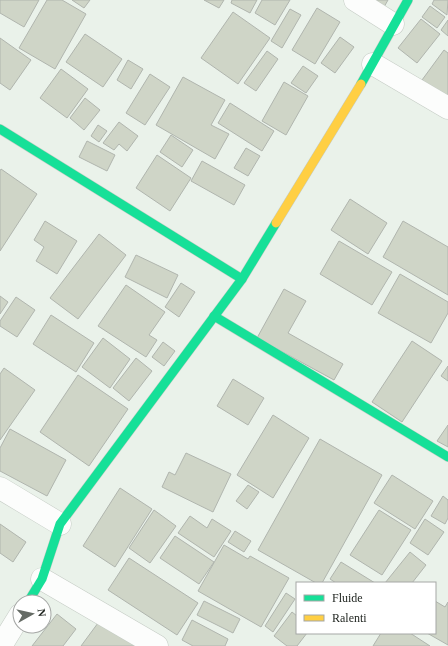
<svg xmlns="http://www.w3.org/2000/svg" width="448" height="646" font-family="'Times New Roman',serif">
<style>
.building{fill:#cfd5c7;stroke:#b0b5ae}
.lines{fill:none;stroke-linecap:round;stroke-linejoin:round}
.street-casing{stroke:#c5ccc5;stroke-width:23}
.fast-casing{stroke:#c5ccc5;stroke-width:10}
.slow-casing{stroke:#c5ccc5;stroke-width:10}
.street{stroke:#fcfdfc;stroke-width:22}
.fast{stroke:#16e098;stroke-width:9}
.slow{stroke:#ffcf43;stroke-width:9}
</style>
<rect width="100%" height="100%" fill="#eaf2ea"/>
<g class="building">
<polygon points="0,0 39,0 24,27 0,13"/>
<polygon points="47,0 62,0 86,14 55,69 19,48"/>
<polygon points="72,0 90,0 84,8"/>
<polygon points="204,0 224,0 219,8"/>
<polygon points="232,0 257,0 250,13 231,3"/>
<polygon points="262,0 290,0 275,25 255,13"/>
<polygon points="373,0 388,0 384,7"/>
<polygon points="434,0 448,0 447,15 432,4"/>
<polygon points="430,6 445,17 437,28 422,17"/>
<polygon points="317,8 340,22 315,64 292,50"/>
<polygon points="290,9 301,15 282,48 271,41"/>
<polygon points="233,12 270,38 238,84 201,58"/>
<polygon points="421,19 440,34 417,63 398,48"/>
<polygon points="448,20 448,36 441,30"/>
<polygon points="85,34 122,59 103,87 66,62"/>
<polygon points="340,37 354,47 335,73 321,63"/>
<polygon points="0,38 31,60 10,90 0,83"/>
<polygon points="444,50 448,53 448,100 422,80"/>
<polygon points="267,51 278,59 256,91 244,83"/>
<polygon points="128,60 143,69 131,89 117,80"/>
<polygon points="303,66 318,76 306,93 291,83"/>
<polygon points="61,69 88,89 67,118 40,98"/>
<polygon points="150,74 170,87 145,125 126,113"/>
<polygon points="183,77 225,100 211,125 229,134 215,159 156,125"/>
<polygon points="284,82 308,96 286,135 262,121"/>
<polygon points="85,98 100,110 84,130 70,118"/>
<polygon points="230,103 274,131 262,151 218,123"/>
<polygon points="119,122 138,136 127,151 119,144 114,150 103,143"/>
<polygon points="98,125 107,131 99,142 91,136"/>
<polygon points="171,135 193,150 182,167 160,152"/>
<polygon points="87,141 115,155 107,171 79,157"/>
<polygon points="246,148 260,156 248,176 234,168"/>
<polygon points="157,155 191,178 170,211 136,188"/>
<polygon points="202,161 245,185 234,205 191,181"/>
<polygon points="1,169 37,194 0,251 0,171"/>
<polygon points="350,199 387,223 368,254 331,230"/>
<polygon points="45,221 77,241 57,274 36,261 44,247 34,240"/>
<polygon points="403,221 448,247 448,295 383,257"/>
<polygon points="99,234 126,255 78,319 50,298"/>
<polygon points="339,241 392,272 372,305 320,274"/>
<polygon points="136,255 178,275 167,298 125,277"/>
<polygon points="400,274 448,302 448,313 431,343 378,313"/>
<polygon points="181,283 195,292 179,317 165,307"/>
<polygon points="126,285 165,312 149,335 157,340 146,357 98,326"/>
<polygon points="284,289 306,301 288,333 343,364 334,380 257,338"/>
<polygon points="0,296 8,302 0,314"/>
<polygon points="16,297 35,310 17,337 0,326 0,321"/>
<polygon points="51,315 94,343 76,372 33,344"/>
<polygon points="103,338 130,359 110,388 82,367"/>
<polygon points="412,341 442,361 402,422 372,402"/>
<polygon points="163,342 175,351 164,366 152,357"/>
<polygon points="136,358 152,371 129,401 113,388"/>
<polygon points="448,366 448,381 441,376"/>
<polygon points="4,368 35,390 0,440 0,374"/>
<polygon points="78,375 128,409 89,466 40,432"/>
<polygon points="233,379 264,398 248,425 217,406"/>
<polygon points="273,415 309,438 273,498 237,475"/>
<polygon points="448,425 448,447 437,441"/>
<polygon points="10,429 66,460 47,496 0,471 0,448"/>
<polygon points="320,439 382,475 322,583 316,583 258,550"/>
<polygon points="186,453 231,474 213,512 162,487 169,472 175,475"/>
<polygon points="392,475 433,501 415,529 374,503"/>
<polygon points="248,485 259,492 247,509 236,501"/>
<polygon points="120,488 152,509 115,567 83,546"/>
<polygon points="443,496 448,500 448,518 445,524 431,516"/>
<polygon points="154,510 176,526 150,563 129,548"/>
<polygon points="379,510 411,530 382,575 350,555"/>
<polygon points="190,516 207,528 212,519 231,531 214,557 178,533"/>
<polygon points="425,519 444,532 428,555 410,543"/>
<polygon points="0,524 26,542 13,562 0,553"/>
<polygon points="235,531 251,541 244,552 228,542"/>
<polygon points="175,536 214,562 199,584 160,558"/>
<polygon points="224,545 248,559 250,556 289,578 261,627 198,591"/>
<polygon points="410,552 426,565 412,583 385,583"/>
<polygon points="129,558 198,603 177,635 108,590"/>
<polygon points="341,562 375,583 336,583 330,579"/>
<polygon points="286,593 295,599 273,632 265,626"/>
<polygon points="204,601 240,619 233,633 197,615"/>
<polygon points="435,601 445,607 448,602 448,645 427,633 435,633"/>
<polygon points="292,612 297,616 297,633 307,633 297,646 287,646 274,636"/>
<polygon points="57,614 76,629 63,646 32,646"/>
<polygon points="192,620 228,639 225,646 193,646 182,640"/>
<polygon points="98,623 137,646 81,646"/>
<polygon points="381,633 410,633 430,646 373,646"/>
</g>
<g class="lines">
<g class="street-casing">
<g id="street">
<polyline points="355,0 393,24"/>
<polyline points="373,64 448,108"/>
<polyline points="0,488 60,524"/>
<polyline points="42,579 157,646"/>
<polyline points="1,646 20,615"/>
</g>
</g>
<g class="fast-casing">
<g id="fast">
<polyline points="361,84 408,0"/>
<polyline points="0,129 242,279"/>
<polyline points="214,316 448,457"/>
<polyline points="28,602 42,579 60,524 242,279 276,223"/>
</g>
</g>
<g class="slow-casing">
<polyline id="slow" points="276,223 361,84"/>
</g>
<use href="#street" class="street"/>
<use href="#fast" class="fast"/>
<use href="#slow" class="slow"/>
</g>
<rect x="296" y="582" width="140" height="52" fill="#ffffff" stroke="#a5a7a5"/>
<rect x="304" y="595" width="20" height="6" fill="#16e098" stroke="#a5a7a5"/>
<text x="332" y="602" font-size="12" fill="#1d221d">Fluide</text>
<rect x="304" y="615" width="20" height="6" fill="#ffcf43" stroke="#a5a7a5"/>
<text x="332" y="622" font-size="12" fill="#1d221d">Ralenti</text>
<g transform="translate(32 614) rotate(82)"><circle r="19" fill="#ffffff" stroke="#a5a7a5"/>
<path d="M0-3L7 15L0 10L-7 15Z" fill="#656b65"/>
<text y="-6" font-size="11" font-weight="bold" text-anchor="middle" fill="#1d221d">N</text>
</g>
</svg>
